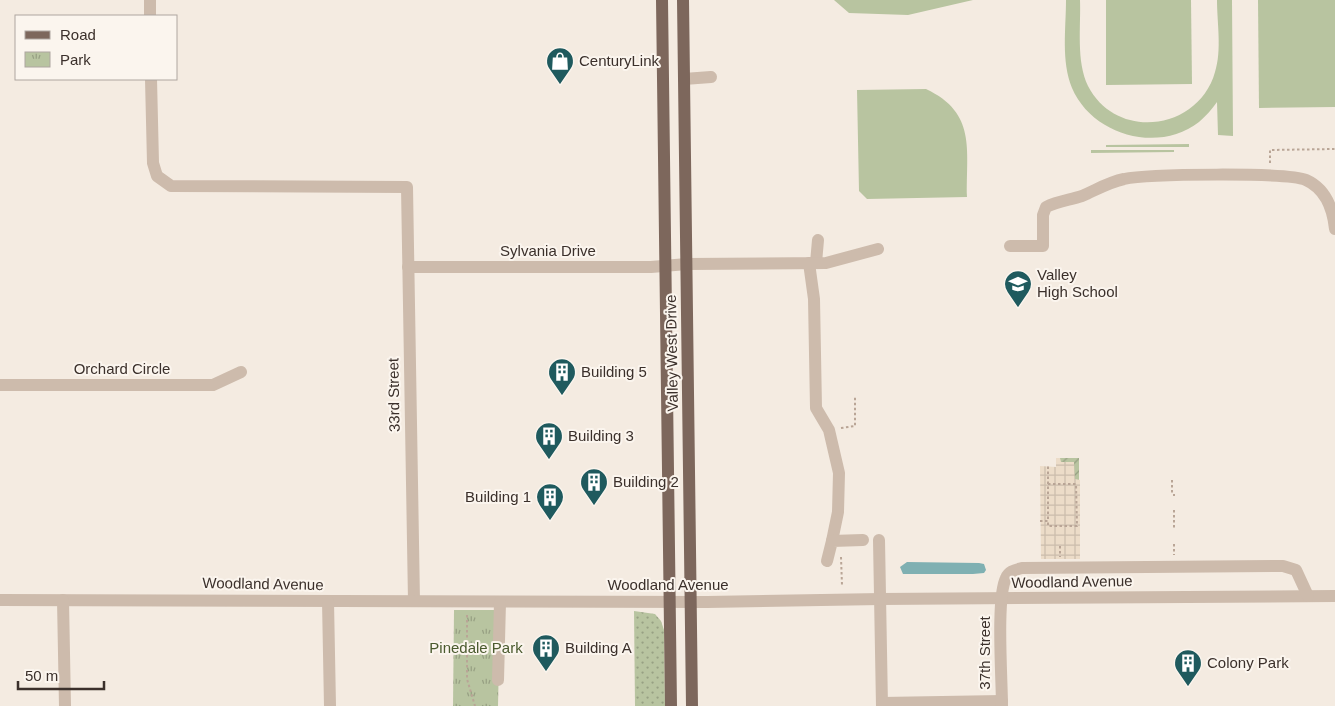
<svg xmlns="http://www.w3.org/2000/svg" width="1335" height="706" font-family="Helvetica,sans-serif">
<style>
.grass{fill:url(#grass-dots)}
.park{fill:url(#park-tufts)}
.garden{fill:url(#garden-furrows)}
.pitch{fill:#b8c4a0}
.plaza{fill:url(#plaza-grid)}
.water{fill:#7fb0b2}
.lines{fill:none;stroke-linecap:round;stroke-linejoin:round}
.path{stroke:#b9a596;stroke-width:2;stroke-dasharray:2.5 2.5;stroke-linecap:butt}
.minor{stroke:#cdbbac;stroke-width:12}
.major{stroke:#7d675c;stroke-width:12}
.labels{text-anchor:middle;stroke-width:4;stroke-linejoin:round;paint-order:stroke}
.poi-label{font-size:15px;fill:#3b302b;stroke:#fbf5ee;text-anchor:start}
.street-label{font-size:15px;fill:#3b302b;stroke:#fbf5ee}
.park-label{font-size:15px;fill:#4a5a2e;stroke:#fbf5ee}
</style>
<defs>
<pattern id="grass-dots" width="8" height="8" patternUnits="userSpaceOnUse" patternTransform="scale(1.25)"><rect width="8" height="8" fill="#b8c4a0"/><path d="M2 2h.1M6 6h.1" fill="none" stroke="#97a083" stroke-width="1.8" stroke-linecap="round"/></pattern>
<pattern id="park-tufts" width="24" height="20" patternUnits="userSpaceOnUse" patternTransform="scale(1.25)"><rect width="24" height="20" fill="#b8c4a0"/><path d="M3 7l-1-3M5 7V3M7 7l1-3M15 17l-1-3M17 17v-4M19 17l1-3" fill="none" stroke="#97a083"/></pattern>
<pattern id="garden-furrows" width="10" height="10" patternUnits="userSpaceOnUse" patternTransform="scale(1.25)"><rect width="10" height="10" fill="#b8c4a0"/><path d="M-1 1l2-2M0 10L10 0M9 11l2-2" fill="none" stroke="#97a083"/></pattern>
<pattern id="plaza-grid" width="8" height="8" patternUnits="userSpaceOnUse" patternTransform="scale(1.25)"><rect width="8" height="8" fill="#ecdcc8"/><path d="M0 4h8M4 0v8" fill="none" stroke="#cbbdac"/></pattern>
</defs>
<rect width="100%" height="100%" fill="#f4ebe1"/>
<polygon class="grass" points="634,611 655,614 661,621 664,630 665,706 635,706"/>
<polygon class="park" points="454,610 500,610 498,706 453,706"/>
<polygon class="garden" points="1060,458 1079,458 1079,480 1075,480 1060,462"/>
<g class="pitch">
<polygon points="834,0 973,0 908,15 849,13"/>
<path d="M1066,0H1080C1081,27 1076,61 1088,86C1117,142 1199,130 1215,72C1222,50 1217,23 1217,0H1232L1233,136L1218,135L1217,102C1212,109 1206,116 1199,122C1158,154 1092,135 1072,88C1061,61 1066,28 1066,0Z"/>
<polygon points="1106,0 1191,0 1192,84 1106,85"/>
<polygon points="1258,0 1335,0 1335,107 1259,108"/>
<path d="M926,89C977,113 966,150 967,197L867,199L859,191L857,90Z"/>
<polygon points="1189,144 1189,147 1106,147 1106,145"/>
<polygon points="1091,150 1174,150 1174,152 1091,153"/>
</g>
<polygon class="plaza" points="1056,458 1060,458 1061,462 1074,462 1075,479 1080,480 1080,559 1041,559 1040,466 1056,467"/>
<polygon class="water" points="907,562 979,563 984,564 986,570 984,573 973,574 903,574 900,567"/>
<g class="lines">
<g class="path">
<polyline points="1270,163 1270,150 1335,149"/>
<polyline points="841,428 855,426 855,396"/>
<polyline points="1172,480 1172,494"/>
<polyline points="1048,484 1076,484 1077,526 1048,526 1048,521"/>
<polyline points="1174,494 1174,496"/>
<polyline points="1174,510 1174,530"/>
<polyline points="1040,521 1048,521 1048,466"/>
<polyline points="1174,544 1174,555"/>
<polyline points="1060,546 1060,557"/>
<polyline points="841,557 842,585"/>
<polyline points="467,615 467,679 475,706"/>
</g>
<g class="minor">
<polyline points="150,0 150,16"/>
<polyline points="151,79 153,163 157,176 171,186 407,187 414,601"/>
<polyline points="684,79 711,77"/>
<path d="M1010,246H1043V215L1046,207C1058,201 1070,200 1082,196C1096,190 1109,182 1124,179C1146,174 1289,172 1306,180C1326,189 1333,209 1335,229"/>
<polyline points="809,263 814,299 816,408 829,430 839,473 838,512 832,541"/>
<polyline points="816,263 818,240"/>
<polyline points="408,267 651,267 687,264 826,263 878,249"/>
<polyline points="0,385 213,385 241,372"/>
<polyline points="879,540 882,706"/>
<polyline points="827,561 832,541 863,540"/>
<polyline points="0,600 707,602 881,599 1335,596"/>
<polyline points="63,600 65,706"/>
<polyline points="328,601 330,706"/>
<polyline points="498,680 500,602"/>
<polyline points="882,703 1002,701"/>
<path d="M1002,706C1002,680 996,597 1006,578C1009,571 1015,570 1022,568L1283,566L1296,570L1308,596"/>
</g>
<g class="major">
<polyline points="662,0 671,706"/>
<polyline points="683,0 692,706"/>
</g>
</g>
<defs>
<g id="shop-pin" transform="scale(1.4375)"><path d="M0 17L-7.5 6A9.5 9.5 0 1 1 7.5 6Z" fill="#1f5a5e" stroke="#fbf5ee"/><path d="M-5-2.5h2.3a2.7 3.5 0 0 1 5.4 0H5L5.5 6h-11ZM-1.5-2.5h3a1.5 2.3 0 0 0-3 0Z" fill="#fff"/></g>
<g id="school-pin" transform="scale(1.4375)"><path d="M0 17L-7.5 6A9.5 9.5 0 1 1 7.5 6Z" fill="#1f5a5e" stroke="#fbf5ee"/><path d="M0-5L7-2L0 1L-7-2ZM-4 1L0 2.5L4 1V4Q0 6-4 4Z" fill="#fff"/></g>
<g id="building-pin" transform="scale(1.4375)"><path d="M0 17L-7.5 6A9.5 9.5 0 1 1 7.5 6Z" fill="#1f5a5e" stroke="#fbf5ee"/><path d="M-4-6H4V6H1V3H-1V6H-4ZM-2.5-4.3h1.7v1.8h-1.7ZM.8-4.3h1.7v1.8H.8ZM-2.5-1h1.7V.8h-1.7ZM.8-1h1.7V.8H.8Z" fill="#fff"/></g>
</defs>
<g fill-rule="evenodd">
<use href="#shop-pin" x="560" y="61"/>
<use href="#school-pin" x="1018" y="284"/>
<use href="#building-pin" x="562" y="372"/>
<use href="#building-pin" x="549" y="436"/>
<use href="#building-pin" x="594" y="482"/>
<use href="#building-pin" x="550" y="497"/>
<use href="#building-pin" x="546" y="648"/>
<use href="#building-pin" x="1188" y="663"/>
</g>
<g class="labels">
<g class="poi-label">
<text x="579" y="66">CenturyLink</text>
<text x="1037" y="280">Valley<tspan x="1037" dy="17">High School</tspan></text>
<text x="581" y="377">Building 5</text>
<text x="568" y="441">Building 3</text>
<text x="613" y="487">Building 2</text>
<text x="531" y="502" text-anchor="end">Building 1</text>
<text x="565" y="653">Building A</text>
<text x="1207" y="668">Colony Park</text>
</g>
<g class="street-label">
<text x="548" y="256">Sylvania Drive</text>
<text transform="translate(672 353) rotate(-91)" y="5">Valley West Drive</text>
<text x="122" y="374">Orchard Circle</text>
<text transform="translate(394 395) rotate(-91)" y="5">33rd Street</text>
<text transform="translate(1072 582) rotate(-1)" y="5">Woodland Avenue</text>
<text transform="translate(263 584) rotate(1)" y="5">Woodland Avenue</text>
<text x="668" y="590">Woodland Avenue</text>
<text transform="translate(985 653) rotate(-90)" y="5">37th Street</text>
</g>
<g class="park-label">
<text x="476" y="653">Pinedale Park</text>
</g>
</g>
<rect x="15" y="15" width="162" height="65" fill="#fbf5ee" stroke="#aea6a0"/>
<rect x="25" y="31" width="25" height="8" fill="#7d675c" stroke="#aea6a0"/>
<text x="60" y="40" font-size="15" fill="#3b302b">Road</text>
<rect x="25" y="52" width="25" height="15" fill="url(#park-tufts)" stroke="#aea6a0"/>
<text x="60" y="65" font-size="15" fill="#3b302b">Park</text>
<path d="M18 681v8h86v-8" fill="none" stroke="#3b302b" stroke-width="2.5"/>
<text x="25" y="681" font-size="15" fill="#3b302b" stroke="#fbf5ee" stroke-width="4" paint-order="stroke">50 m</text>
</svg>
